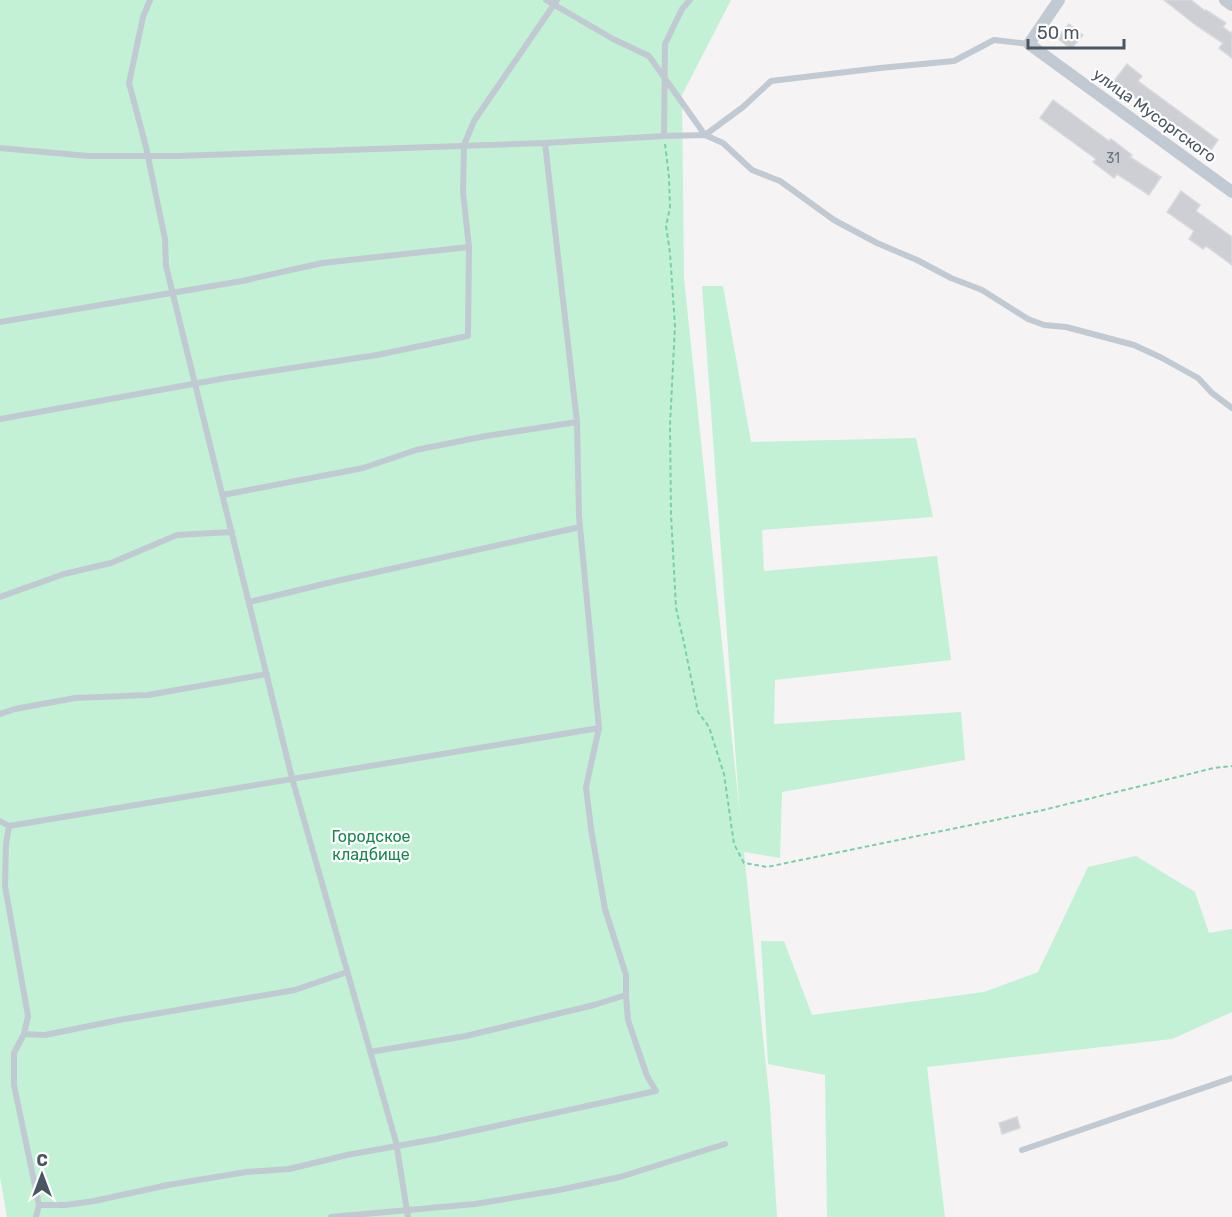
<svg xmlns="http://www.w3.org/2000/svg" width="1232" height="1217" font-family="Rubik,sans-serif">
<style>
.green{fill:#c3f1d5}
.building{fill:#cdcfd5;stroke:#d7d9de;stroke-width:1.5}
.lines{fill:none;stroke-linecap:round;stroke-linejoin:round}
.path{stroke:#7ad0a6;stroke-width:2;stroke-dasharray:4.5 3;stroke-linecap:butt}
.service{stroke:#c1cad2;stroke-width:6}
.minor{stroke:#c1cad2;stroke-width:12}
.labels{text-anchor:middle;stroke-width:4.5;stroke-linejoin:round;paint-order:stroke}
.number-label{font-size:14px;fill:#6b747e}
.street-label{font-size:16px;fill:#4a5661;stroke:#fff}
.park-label{font-size:16px;fill:#17864f;stroke:#fff}
</style>
<rect width="100%" height="100%" fill="#f5f3f3"/>
<g class="green">
<polygon points="0,0 731,0 682,95 684,278 740,816 702,286 723,286 751,442 916,438 933,517 762,530 764,571 937,556 951,660 775,680 774,724 961,712 965,760 782,792 780,858 744,852 770,1105 777,1217 7,1217 0,1177"/>
<polygon points="1136,856 1195,892 1209,933 1232,929 1232,1012 1172,1039 927,1067 945,1217 827,1217 825,1075 768,1064 761,941 784,941 812,1015 984,992 1038,972 1088,867"/>
</g>
<g class="building">
<polygon points="1164,0 1191,0 1205,11 1206,10 1226,23 1223,27 1231,33 1232,32 1232,58 1219,48 1223,43 1197,26"/>
<polygon points="1069,24 1083,35 1071,49 1057,38"/>
<polygon points="1127,64 1142,76 1138,81 1218,140 1211,150 1184,130 1184,132 1113,82"/>
<polygon points="1053,100 1109,141 1111,139 1132,155 1130,157 1161,177 1149,195 1117,174 1114,178 1093,162 1096,159 1040,118"/>
<polygon points="1181,191 1200,205 1196,211 1232,237 1232,265 1206,246 1203,249 1189,239 1194,231 1167,212"/>
<polygon points="1017,1117 1020,1128 1002,1134 999,1123"/>
</g>
<g class="lines">
<polyline class="path" points="665,144 669,177 670,208 666,226 670,253 675,326 670,425 671,514 676,608 684,643 698,712 709,727 724,774 734,844 744,863 767,867 1039,811 1214,768 1232,766"/>
<g class="service">
<polyline points="150,0 143,17 129,83 146,147 165,239 166,266 292,778 396,1142 408,1217"/>
<polyline points="546,0 613,39 649,56 705,135 743,107 771,81 880,68 954,61 994,40 1029,44"/>
<polyline points="664,136 665,44 682,9 690,0"/>
<polyline points="545,143 664,136 705,135 723,143 752,170 780,181 834,220 877,243 917,260 951,278 982,290 1028,319 1044,325 1066,327 1134,345 1162,358 1198,378 1212,393 1232,408"/>
<polyline points="0,148 88,156 178,156 545,143 577,422 579,516 599,728 9,826"/>
<polyline points="0,322 242,281 322,263 469,247"/>
<polyline points="0,419 226,378 377,355 468,336 469,247 463,192 464,145 474,121 557,0"/>
<polyline points="223,495 363,468 416,450 486,436 577,422"/>
<polyline points="0,597 64,574 111,563 177,535 232,532"/>
<polyline points="249,602 332,582 580,527"/>
<polyline points="0,714 15,709 75,698 148,695 267,674"/>
<polyline points="0,821 9,826 6,844 5,886 28,1016 24,1034 14,1053 14,1085 39,1205 36,1217"/>
<polyline points="24,1034 45,1035 119,1020 295,990 347,972"/>
<polyline points="370,1052 466,1036 594,1005 626,995 626,975 605,909 591,829 586,787 599,728"/>
<polyline points="1022,1150 1232,1078"/>
<polyline points="39,1205 66,1205 94,1201 168,1185 246,1172 289,1169 347,1155 436,1139 656,1091 647,1076 628,1020 626,995"/>
<polyline points="331,1217 475,1204 559,1190 620,1177 725,1144"/>
</g>
<g class="minor">
<polyline points="1059,0 1029,44 1232,192"/>
<polyline points="1225,0 1232,5"/>
</g>
</g>
<g class="labels">
<g class="number-label">
<text x="1113" y="163">31</text>
</g>
<g class="street-label">
<text transform="translate(1155 115) rotate(36)" y="6">улица Мусоргского</text>
</g>
<g class="park-label">
<text x="371" y="842">Городское<tspan x="371" dy="18">кладбище</tspan></text>
</g>
</g>
<g transform="translate(42 1175)" stroke="#ffffff" stroke-width="4.5" paint-order="stroke">
<path d="M0-4.5L10 22L0 15L-10 22Z" fill="#4a5661"/>
<text y="-9" font-size="16" font-weight="bold" text-anchor="middle" fill="#4a5661">С</text>
</g>
<path d="M1028 39v9h96v-9" fill="none" stroke="#4a5661" stroke-width="3"/>
<text x="1037" y="39" font-size="18" fill="#4a5661" stroke="#ffffff" stroke-width="4.5" paint-order="stroke">50 m</text>
</svg>
